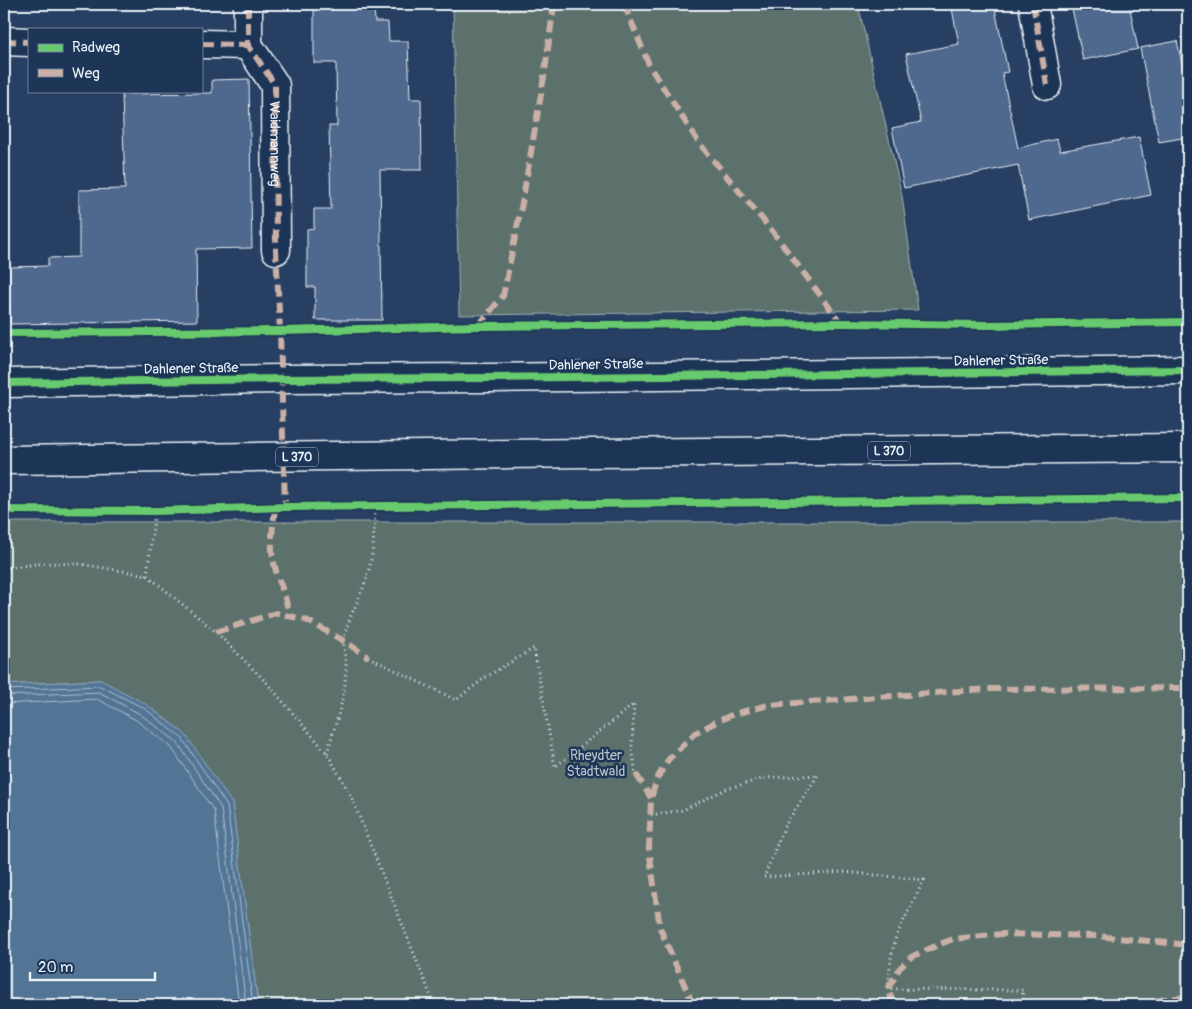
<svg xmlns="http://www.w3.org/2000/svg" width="1192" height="1009" font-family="Pangolin,sans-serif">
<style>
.green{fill:#5b716c;stroke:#a2b1b2}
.water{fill:#527495;stroke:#8ea6bd}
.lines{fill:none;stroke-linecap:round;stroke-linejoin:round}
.shore{stroke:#acbfd0;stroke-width:1}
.building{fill:#50678e;stroke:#e8f1f8}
.minor-casing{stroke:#e8f1f8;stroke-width:31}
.primary-casing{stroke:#e8f1f8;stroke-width:31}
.path{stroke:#e8f1f8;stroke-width:3;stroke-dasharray:1 4;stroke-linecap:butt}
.minor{stroke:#1d3557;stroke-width:28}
.primary{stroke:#1d3557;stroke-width:28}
.quiet{stroke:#cab0a6;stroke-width:6;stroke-dasharray:12 6;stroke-linecap:butt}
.cycleway-casing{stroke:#1d3557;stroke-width:11}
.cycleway{stroke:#67ca6e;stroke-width:8}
.labels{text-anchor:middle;stroke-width:5;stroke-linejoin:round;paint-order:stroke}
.shield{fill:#1d3557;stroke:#abb9c8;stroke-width:1}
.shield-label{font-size:12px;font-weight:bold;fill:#e8f1f8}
.street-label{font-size:14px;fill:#e8f1f8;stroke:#1d3557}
.park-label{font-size:14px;fill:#b7c4c7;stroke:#1d3557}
</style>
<rect width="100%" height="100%" fill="#273f62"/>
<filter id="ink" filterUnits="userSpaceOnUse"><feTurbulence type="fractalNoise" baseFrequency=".02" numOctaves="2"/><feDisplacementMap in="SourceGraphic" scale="10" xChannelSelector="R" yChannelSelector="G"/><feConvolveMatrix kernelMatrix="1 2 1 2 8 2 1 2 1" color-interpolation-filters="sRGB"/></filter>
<g filter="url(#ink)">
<g class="green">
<polygon points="453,4 858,4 902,196 918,310 459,315"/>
<polygon points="4,522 1188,522 1188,1005 258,1005 232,803 101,680 4,685"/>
</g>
<polygon class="water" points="101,680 146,704 185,734 232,803 258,1005 4,1005 4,685"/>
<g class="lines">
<g class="shore">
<polyline points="4,690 100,686 144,708 182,738 227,806 253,1005"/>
<polyline points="4,696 99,692 140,714 177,742 221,808 246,1005"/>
<polyline points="4,704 97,699 136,720 171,747 214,811 239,1005"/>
</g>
</g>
<g class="building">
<polygon points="314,4 374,4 375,22 388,22 389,41 408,41 410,99 421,99 422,170 380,170 382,320 315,320 315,287 307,287 307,229 314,228 314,209 331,209 329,126 337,126 336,63 314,63"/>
<polygon points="951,4 994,4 1008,72 1002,73 1018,148 1057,139 1060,151 1139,137 1151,195 1029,220 1018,165 904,188 892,128 921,122 906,54 959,44"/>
<polygon points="1071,4 1129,4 1138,49 1083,60"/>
<polygon points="1177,41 1185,78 1188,77 1188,137 1159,142 1140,48"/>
<polygon points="249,79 252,248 196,249 197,321 10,324 9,267 48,266 48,258 79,257 79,190 125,189 122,94 212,93 212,80"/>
</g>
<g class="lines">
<g class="minor-casing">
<g id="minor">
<path id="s1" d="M248,4V45L275,85L276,250"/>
<polyline points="1033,4 1047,85"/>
<polyline points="4,41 29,42"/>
<polyline points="201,44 248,45"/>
</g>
</g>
<g class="primary-casing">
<g id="primary">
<polyline points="4,383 281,379 489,378 1188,370"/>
<polyline points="4,460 590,453 1188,448"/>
</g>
</g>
<g class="path">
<polyline points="4,568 45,563 80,564 147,575 216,632 267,683 327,753 351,796 430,994 435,1005"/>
<polyline points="147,575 155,511"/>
<polyline points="368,657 456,700 486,677 534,648 555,767 634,704 632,748 636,774"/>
<path d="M327,753C335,725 346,696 346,667C346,658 343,649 344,640C347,620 358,602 365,583C374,559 374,532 375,507"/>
<polyline points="651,815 683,810 726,789 765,778 818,775 784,827 764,877 845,872 924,880 896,936 891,957 888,989 1023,990 1021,1005"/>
</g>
<use href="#minor" class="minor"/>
<use href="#primary" class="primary"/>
<g class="quiet">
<polyline points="248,4 248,45 275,85 276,250 280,331 285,507"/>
<polyline points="624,4 650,67 699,143 773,232 841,323"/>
<polyline points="1033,4 1047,85"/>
<polyline points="4,41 29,42"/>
<polyline points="201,44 248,45"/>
<polyline points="478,326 503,296 523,198 545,71 554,4"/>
<path d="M275,508C273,528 269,547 275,567C279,583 287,598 289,616"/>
<polyline points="216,632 276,613 306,620 344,641 368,657"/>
<polyline points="636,774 651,798"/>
<polyline points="693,1005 660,928 649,849 651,798 657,779 668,760 694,734 714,723 734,714 769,705 988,689 1188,688"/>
<polyline points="894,1005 888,989 899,969 911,957 940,944 953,939 1002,934 1097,936 1188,945"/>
<polyline points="1138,1005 1165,999 1188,997"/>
</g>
<g class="cycleway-casing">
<g id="cycleway">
<polyline points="4,333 280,331 478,326 841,323 987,325 1188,322"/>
<polyline points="4,383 281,379 489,378 1188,370"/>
<polyline points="4,510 155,511 285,507 1188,498"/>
</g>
</g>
<use href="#cycleway" class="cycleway"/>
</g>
</g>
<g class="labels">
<g class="shield">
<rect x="868" y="441.5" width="42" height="19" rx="4"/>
<rect x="276" y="447.5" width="42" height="19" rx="4"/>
</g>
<g class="shield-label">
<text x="889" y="455">L 370</text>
<text x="297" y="461">L 370</text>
</g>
<g class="street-label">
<text dy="5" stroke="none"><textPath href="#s1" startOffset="148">Waidmannweg</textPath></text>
<text transform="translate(1001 360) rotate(-1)" y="5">Dahlener Straße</text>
<text transform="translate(596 364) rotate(-1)" y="5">Dahlener Straße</text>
<text transform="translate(191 368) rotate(-1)" y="5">Dahlener Straße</text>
</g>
<g class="park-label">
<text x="596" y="760">Rheydter<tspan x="596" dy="16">Stadtwald</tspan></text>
</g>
</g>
<rect width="1192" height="1009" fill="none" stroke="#1d3557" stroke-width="20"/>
<rect x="10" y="10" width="1172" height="989" fill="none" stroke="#e8f1f8" stroke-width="2" filter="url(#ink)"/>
<rect x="28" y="28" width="175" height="65" fill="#1d3557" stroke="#6e8097"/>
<rect x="38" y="44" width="25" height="8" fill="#67ca6e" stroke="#6e8097"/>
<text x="72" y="52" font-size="15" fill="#e8f1f8">Radweg</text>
<rect x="38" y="69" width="25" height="8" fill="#cab0a6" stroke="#6e8097"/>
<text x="72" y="78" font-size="15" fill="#e8f1f8">Weg</text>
<path d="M30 972v8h125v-8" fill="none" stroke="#e8f1f8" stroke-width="2.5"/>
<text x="38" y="972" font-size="15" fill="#e8f1f8" stroke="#1d3557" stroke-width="4" paint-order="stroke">20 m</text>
</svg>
